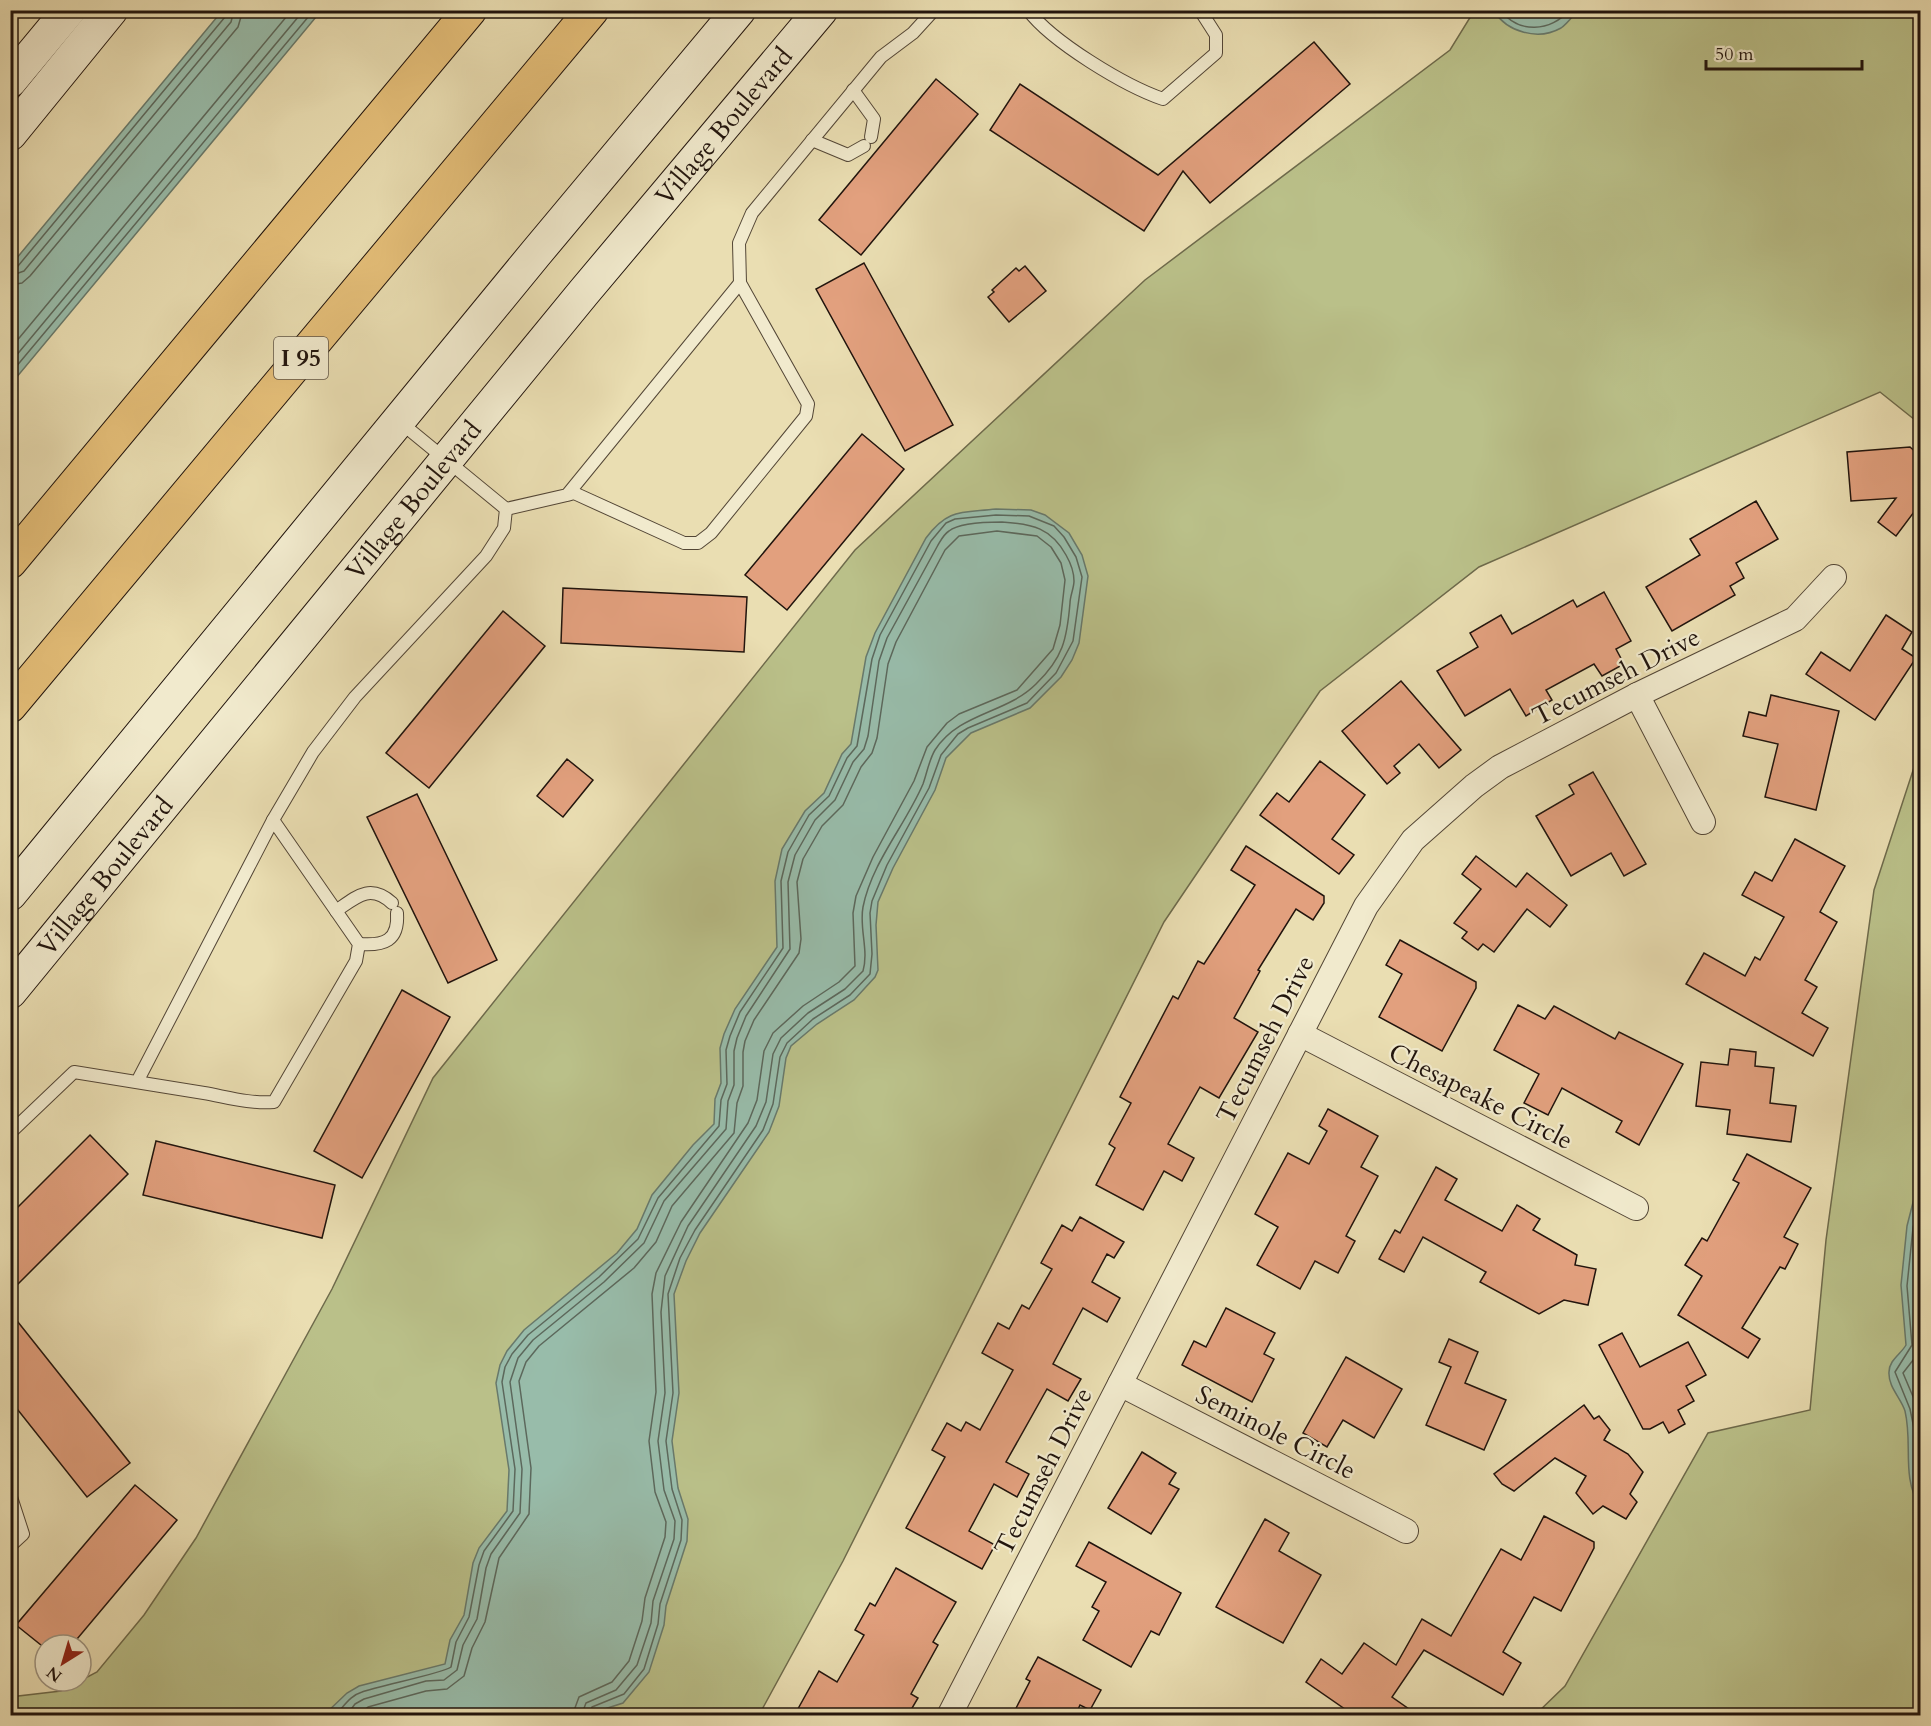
<svg xmlns="http://www.w3.org/2000/svg" width="1931" height="1726" font-family="Cardo,serif">
<style>
.green{fill:#bac089;stroke:#6e6a4b;stroke-width:1.5}
.water{fill:#98bcaa;stroke:#68796b;stroke-width:1.5}
.lines{fill:none;stroke-linecap:round;stroke-linejoin:round}
.shore{stroke:#5c685c;stroke-width:1.5}
.building{fill:#e2a07e;stroke:#21140d;stroke-width:1.5}
.lane-casing{stroke:#534636;stroke-width:14}
.street-casing{stroke:#534636;stroke-width:26}
.secondary-casing{stroke:#21140d;stroke-width:35}
.highway-casing{stroke:#21140d;stroke-width:35}
.lane{stroke:#f1eacd;stroke-width:12}
.street{stroke:#f1eacd;stroke-width:24}
.secondary{stroke:#f1eacd;stroke-width:33}
.highway{stroke:#e5bf79;stroke-width:33}
.labels{text-anchor:middle;stroke-width:4.5;stroke-linejoin:round;paint-order:stroke}
.shield{fill:#f1eacd;stroke:#5f5447;stroke-width:1.5}
.shield-label{font-size:24px;font-weight:bold;fill:#21140d}
.street-label{font-size:26px;fill:#21140d;stroke:#f1eacd}
</style>
<rect width="100%" height="100%" fill="#eadeb2"/>
<filter id="stains"><feTurbulence type="fractalNoise" baseFrequency=".00333" numOctaves="4"/><feColorMatrix values="0 0 0 0 .2 0 0 0 0 .09 0 0 0 0 .02 0 0 0 .5 -.17"/></filter>
<radialGradient id="worn" r=".72"><stop offset=".6" stop-color="#630" stop-opacity="0"/><stop offset="1" stop-color="#630" stop-opacity=".3"/></radialGradient>
<g class="green">
<polygon points="1474,11 1920,11 1920,424 1880,392 1479,567 1320,691 1164,922 843,1561 759,1715 11,1716 10,1697 61,1691 97,1672 144,1615 196,1538 332,1289 433,1078 855,550 1145,280 1450,50"/>
<polygon points="1920,749 1920,1715 1534,1716 1565,1686 1708,1433 1810,1410 1826,1240 1874,890"/>
</g>
<g class="water">
<polygon points="222,11 321,11 11,384 11,265"/>
<path d="M1494,11H1577C1572,17 1567,24 1561,28C1538,41 1507,32 1494,11Z"/>
<path d="M996,509L1031,510L1045,515L1069,533L1082,555L1088,576L1079,643L1072,660L1061,677L1030,708L971,733L946,758L935,790L893,868L878,902L876,925L878,970L875,977L854,1000L817,1024L791,1046L786,1058L779,1106L769,1132L700,1233L686,1261L674,1294L679,1393L672,1441L678,1488L688,1519L687,1541L666,1606L664,1625L649,1672L623,1703L586,1715H324L347,1693L359,1686L445,1664L450,1640L464,1615L473,1563L479,1548L507,1511L509,1470L496,1383L500,1365L507,1351L524,1330L617,1253L637,1229L652,1195L693,1145L714,1124L715,1099L721,1083L720,1048L724,1034L735,1009L777,947L775,881L782,849L805,811L824,793L842,754L851,744L866,657L875,633L926,538C948,508 962,513 996,509Z"/>
<path d="M1920,1175V1507C1901,1476 1913,1445 1905,1411C1901,1398 1888,1387 1889,1372C1889,1360 1901,1354 1906,1345L1901,1285L1907,1226Z"/>
</g>
<g class="lines">
<g class="shore">
<path d="M1501,10C1517,34 1552,32 1569,10"/>
<polyline points="10,268 18,266 225,17 226,10"/>
<polyline points="10,276 24,271 231,22 234,10"/>
<polyline points="10,285 22,283 30,276 238,27 243,10"/>
<polyline points="10,349 292,10"/>
<polyline points="10,363 304,10"/>
<polyline points="10,374 314,10"/>
<polyline points="1920,1198 1913,1228 1907,1286 1912,1345 1895,1372 1910,1409 1916,1438 1914,1474 1920,1496"/>
<polyline points="1920,1231 1914,1292 1920,1346 1917,1355 1903,1373 1917,1406 1920,1424"/>
<path d="M334,1716C344,1707 349,1696 362,1692C378,1686 444,1673 451,1667L456,1642L469,1617L479,1565L484,1551L513,1511L515,1469L502,1382L505,1367L512,1354L528,1335L599,1277L638,1239L658,1198L719,1126L721,1100L727,1084L726,1050L730,1036L740,1012L783,948L781,881L788,852L809,815L829,796L847,758L857,746L872,659L880,635L931,541L946,523L955,519L996,515L1029,516L1054,526L1064,537L1076,557L1082,577L1073,641L1056,673L1027,703L968,728L958,734L941,755L929,788L887,865L872,901L870,913L872,954L870,974L850,995L813,1019L787,1043L780,1057L773,1104L763,1130L695,1230L680,1258L668,1294L673,1393L666,1441L672,1489L682,1520L681,1540L660,1604L658,1624L644,1669L624,1694L592,1707L589,1716"/>
<path d="M346,1716L355,1704L364,1699L426,1681L444,1680L457,1670L463,1645L477,1619L486,1568L491,1554L520,1513L522,1469L510,1382L518,1358L533,1340L604,1282L644,1243L664,1201L726,1129L728,1101L734,1085V1051L737,1038L746,1016L790,949L788,882L795,855L815,820L835,800L853,762L864,749L868,736L879,661L887,638L938,545C941,540 944,534 949,531C960,522 989,522 1002,522C1033,524 1051,528 1066,555C1070,562 1074,573 1074,581C1074,588 1070,596 1070,603C1067,639 1063,658 1036,684C1006,714 960,712 935,750C929,760 927,773 923,784C905,826 872,862 863,907C859,928 869,950 863,971L845,989L808,1013L781,1038L773,1054L766,1102L756,1126L688,1226L665,1276L661,1312L665,1393L658,1441L664,1490L675,1521L674,1539L653,1601L651,1623L637,1665L616,1690L586,1703L581,1716"/>
<polyline points="357,1716 368,1707 426,1691 447,1689 464,1676 472,1648 485,1622 499,1558 529,1514 531,1468 519,1381 526,1362 539,1346 634,1268 656,1242 672,1206 734,1133 737,1103 743,1086 743,1052 745,1041 754,1020 799,953 801,939 797,882 803,859 822,826 843,805 861,767 872,753 877,738 888,664 896,642 945,550 959,536 997,531 1037,536 1051,547 1061,563 1065,580 1060,625 1053,649 1017,690 959,714 947,723 927,747 914,781 873,857 856,896 853,913 855,966 839,982 803,1006 773,1033 764,1051 757,1100 748,1123 681,1222 656,1273 652,1294 656,1392 649,1441 655,1492 666,1522 665,1537 645,1598 642,1621 629,1661 612,1682 579,1697 572,1716"/>
</g>
</g>
<g class="building">
<polygon points="1314,42 1350,84 1210,203 1183,171 1144,231 990,130 1020,84 1158,175"/>
<polygon points="936,79 978,114 861,255 819,220"/>
<polygon points="864,263 953,425 905,451 816,289"/>
<polygon points="1025,266 1046,291 1009,322 988,297 994,292 992,290 1016,268 1019,271"/>
<polygon points="862,434 904,469 787,610 745,575"/>
<polygon points="1910,447 1920,456 1920,504 1896,536 1878,522 1896,498 1851,501 1847,452"/>
<polygon points="1756,501 1778,539 1736,563 1744,578 1730,586 1735,595 1672,631 1646,587 1700,555 1690,539"/>
<polygon points="563,588 747,597 744,652 561,643"/>
<polygon points="1604,592 1631,641 1616,649 1624,664 1602,676 1594,664 1546,690 1552,700 1526,716 1510,689 1465,716 1437,671 1478,647 1470,633 1501,615 1512,634 1573,600 1577,607"/>
<polygon points="503,611 545,646 429,788 386,753"/>
<polygon points="1886,615 1912,632 1902,649 1916,658 1875,720 1806,674 1821,652 1850,671"/>
<polygon points="1401,681 1461,750 1439,768 1419,744 1394,766 1400,773 1387,784 1342,731"/>
<polygon points="1771,695 1839,711 1816,810 1765,797 1778,744 1743,736 1749,712 1766,716"/>
<polygon points="567,759 593,780 563,817 537,796"/>
<polygon points="1320,761 1365,795 1332,839 1354,855 1339,874 1260,815 1277,793 1289,802"/>
<polygon points="1593,772 1646,864 1624,876 1611,853 1571,876 1536,816 1574,794 1569,785"/>
<polygon points="417,794 497,960 448,983 367,817"/>
<polygon points="1795,839 1845,866 1820,912 1837,922 1805,980 1817,987 1802,1013 1828,1028 1813,1056 1686,984 1704,953 1745,976 1755,957 1760,960 1784,917 1742,895 1755,872 1772,881"/>
<polygon points="1246,846 1324,896 1324,903 1313,920 1296,909 1258,970 1260,971 1234,1018 1258,1032 1219,1098 1200,1087 1168,1144 1194,1158 1182,1181 1164,1171 1143,1210 1096,1185 1115,1148 1109,1144 1131,1103 1120,1097 1173,996 1178,999 1198,961 1204,964 1255,885 1231,870"/>
<polygon points="1476,856 1516,887 1527,873 1567,905 1550,927 1527,909 1494,952 1483,944 1478,950 1462,938 1467,932 1454,923 1481,889 1462,874"/>
<polygon points="1400,940 1476,982 1476,988 1442,1051 1379,1017 1402,974 1386,965"/>
<polygon points="402,990 450,1017 362,1178 314,1151"/>
<polygon points="1518,1005 1545,1019 1554,1006 1615,1039 1619,1032 1683,1064 1639,1145 1616,1132 1622,1121 1562,1088 1548,1115 1524,1103 1539,1074 1494,1050"/>
<polygon points="1730,1049 1756,1052 1755,1066 1774,1068 1770,1103 1796,1106 1791,1142 1727,1134 1730,1110 1696,1106 1701,1062 1728,1065"/>
<polygon points="1328,1109 1378,1136 1361,1167 1378,1176 1346,1236 1355,1241 1338,1273 1315,1261 1300,1289 1257,1265 1278,1227 1255,1214 1288,1153 1309,1164 1327,1131 1319,1126"/>
<polygon points="90,1135 128,1174 10,1292 10,1215"/>
<polygon points="156,1141 335,1185 322,1238 143,1195"/>
<polygon points="1747,1154 1811,1188 1784,1237 1798,1244 1785,1269 1780,1267 1742,1328 1760,1339 1748,1358 1678,1315 1702,1276 1685,1265 1702,1238 1707,1241 1739,1183 1733,1180"/>
<polygon points="1436,1167 1457,1179 1445,1200 1502,1231 1517,1205 1540,1219 1533,1230 1577,1255 1575,1265 1596,1269 1588,1305 1564,1300 1539,1314 1480,1282 1486,1272 1423,1237 1404,1272 1379,1259 1395,1230 1400,1233"/>
<polygon points="1080,1217 1124,1242 1114,1258 1107,1254 1092,1282 1120,1298 1107,1322 1083,1308 1053,1364 1081,1379 1068,1401 1047,1389 1006,1462 1029,1474 1017,1497 994,1484 969,1531 995,1545 982,1569 906,1528 945,1457 932,1450 947,1423 961,1431 966,1422 980,1430 1013,1370 982,1353 998,1323 1009,1329 1022,1305 1029,1309 1052,1269 1041,1263 1062,1225 1072,1231"/>
<polygon points="1226,1308 1275,1333 1264,1354 1274,1359 1252,1402 1182,1365 1194,1341 1206,1347"/>
<polygon points="10,1312 130,1463 87,1497 10,1400"/>
<polygon points="1622,1333 1640,1367 1688,1342 1706,1375 1686,1386 1694,1401 1678,1410 1685,1424 1669,1433 1663,1422 1650,1429 1643,1429 1599,1345"/>
<polygon points="1449,1339 1478,1352 1465,1383 1506,1400 1484,1450 1426,1425 1451,1367 1439,1362"/>
<polygon points="1346,1357 1402,1389 1374,1438 1343,1420 1327,1447 1303,1433"/>
<polygon points="1584,1405 1594,1419 1599,1416 1610,1430 1604,1440 1628,1454 1643,1472 1630,1494 1637,1502 1626,1519 1603,1506 1593,1514 1576,1493 1586,1476 1555,1458 1514,1491 1502,1484 1494,1474"/>
<polygon points="1142,1452 1176,1473 1169,1484 1179,1489 1151,1534 1108,1508"/>
<polygon points="135,1485 177,1520 72,1645 41,1645 16,1625"/>
<polygon points="1544,1516 1594,1542 1594,1548 1561,1611 1534,1597 1503,1652 1521,1663 1503,1695 1424,1650 1392,1697 1419,1716 1355,1716 1306,1682 1321,1659 1342,1674 1364,1643 1396,1665 1422,1619 1451,1636 1501,1549 1521,1560"/>
<polygon points="1265,1519 1289,1533 1279,1551 1321,1575 1283,1643 1216,1607"/>
<polygon points="1089,1542 1181,1593 1159,1635 1151,1631 1131,1667 1083,1640 1099,1611 1092,1607 1106,1582 1076,1566"/>
<polygon points="896,1568 956,1602 933,1642 938,1645 911,1694 918,1698 908,1715 794,1716 819,1671 837,1682 864,1635 855,1630 870,1603 875,1606"/>
<polygon points="1038,1657 1101,1690 1090,1710 1080,1705 1075,1716 1012,1716 1030,1681 1026,1679"/>
</g>
<g class="lines">
<g class="lane-casing">
<g id="lane">
<path d="M1028,10C1052,42 1125,86 1163,99L1216,53V35L1200,10"/>
<polyline points="853,90 874,119 871,137"/>
<polyline points="812,140 848,155 864,146"/>
<polyline points="740,283 739,243 752,213 881,57 913,33 934,10"/>
<polyline points="506,509 567,495 574,493 684,543 698,543 711,533 806,416 808,404 740,283 567,495"/>
<polyline points="273,820 313,752 355,697 486,556 504,528 506,509 400,422"/>
<path d="M336,911C356,897 370,883 392,903"/>
<path d="M359,944C384,946 399,941 397,913"/>
<path d="M10,1133L74,1072C117,1079 161,1086 204,1093C227,1097 250,1104 274,1102L356,961L359,944L273,820L137,1082"/>
<polyline points="10,1494 23,1534 10,1546"/>
</g>
</g>
<g class="street-casing">
<g id="street">
<polyline points="1637,695 1703,822"/>
<polyline points="1300,1034 1636,1208"/>
<polyline points="1120,1384 1406,1531"/>
<polyline points="949,1716 1366,906 1413,840 1474,786 1500,767 1637,695 1795,619 1834,577"/>
</g>
</g>
<g class="secondary-casing">
<g id="secondary">
<polyline points="10,81 69,10"/>
<polyline points="10,134 111,10"/>
<polyline points="10,894 536,253 739,10"/>
<path id="s1" d="M10,992L584,292L821,10"/>
</g>
</g>
<g class="highway-casing">
<g id="highway">
<polyline points="10,562 470,10"/>
<polyline points="10,706 592,10"/>
</g>
</g>
<use href="#lane" class="lane"/>
<use href="#street" class="street"/>
<use href="#secondary" class="secondary"/>
<use href="#highway" class="highway"/>
</g>
<g class="labels">
<rect class="shield" x="274" y="337" width="54" height="42" rx="4.5"/>
<g class="shield-label">
<text x="301" y="366">I 95</text>
</g>
<g class="street-label">
<text dy="9" stroke="none"><textPath href="#s1" startOffset="1122">Village Boulevard</textPath></text>
<text dy="9" stroke="none"><textPath href="#s1" startOffset="636">Village Boulevard</textPath></text>
<text transform="translate(1616 676) rotate(-27)" y="9">Tecumseh Drive</text>
<text dy="9" stroke="none"><textPath href="#s1" startOffset="150">Village Boulevard</textPath></text>
<text transform="translate(1265 1039) rotate(-63)" y="9">Tecumseh Drive</text>
<text transform="translate(1481 1096) rotate(27)" y="9">Chesapeake Circle</text>
<text transform="translate(1276 1432) rotate(27)" y="9">Seminole Circle</text>
<text transform="translate(1043 1471) rotate(-63)" y="9">Tecumseh Drive</text>
</g>
</g>
<rect width="1931" height="1726" fill="none" stroke="#eadeb2" stroke-width="36"/>
<rect x="12" y="12" width="1907" height="1702" fill="none" stroke="#21140d" stroke-width="3"/>
<rect x="18" y="18" width="1895" height="1690" fill="none" stroke="#21140d" stroke-width="1.5"/>
<g transform="translate(63 1663) rotate(217)"><circle r="28" fill="#f1eacd" stroke="#9e9480" stroke-width="1.5"/>
<path d="M0-4.5L10 22L0 15L-10 22Z" fill="#8f2418"/>
<text y="-9" font-size="16" font-weight="bold" text-anchor="middle" fill="#21140d">N</text>
</g>
<path d="M1706 60v9h156v-9" fill="none" stroke="#21140d" stroke-width="3"/>
<text x="1715" y="60" font-size="18" fill="#21140d" stroke="#f1eacd" stroke-width="4.5" paint-order="stroke">50 m</text>
<rect width="100%" height="100%" filter="url(#stains)"/>
<rect width="100%" height="100%" fill="url(#worn)"/>
</svg>
